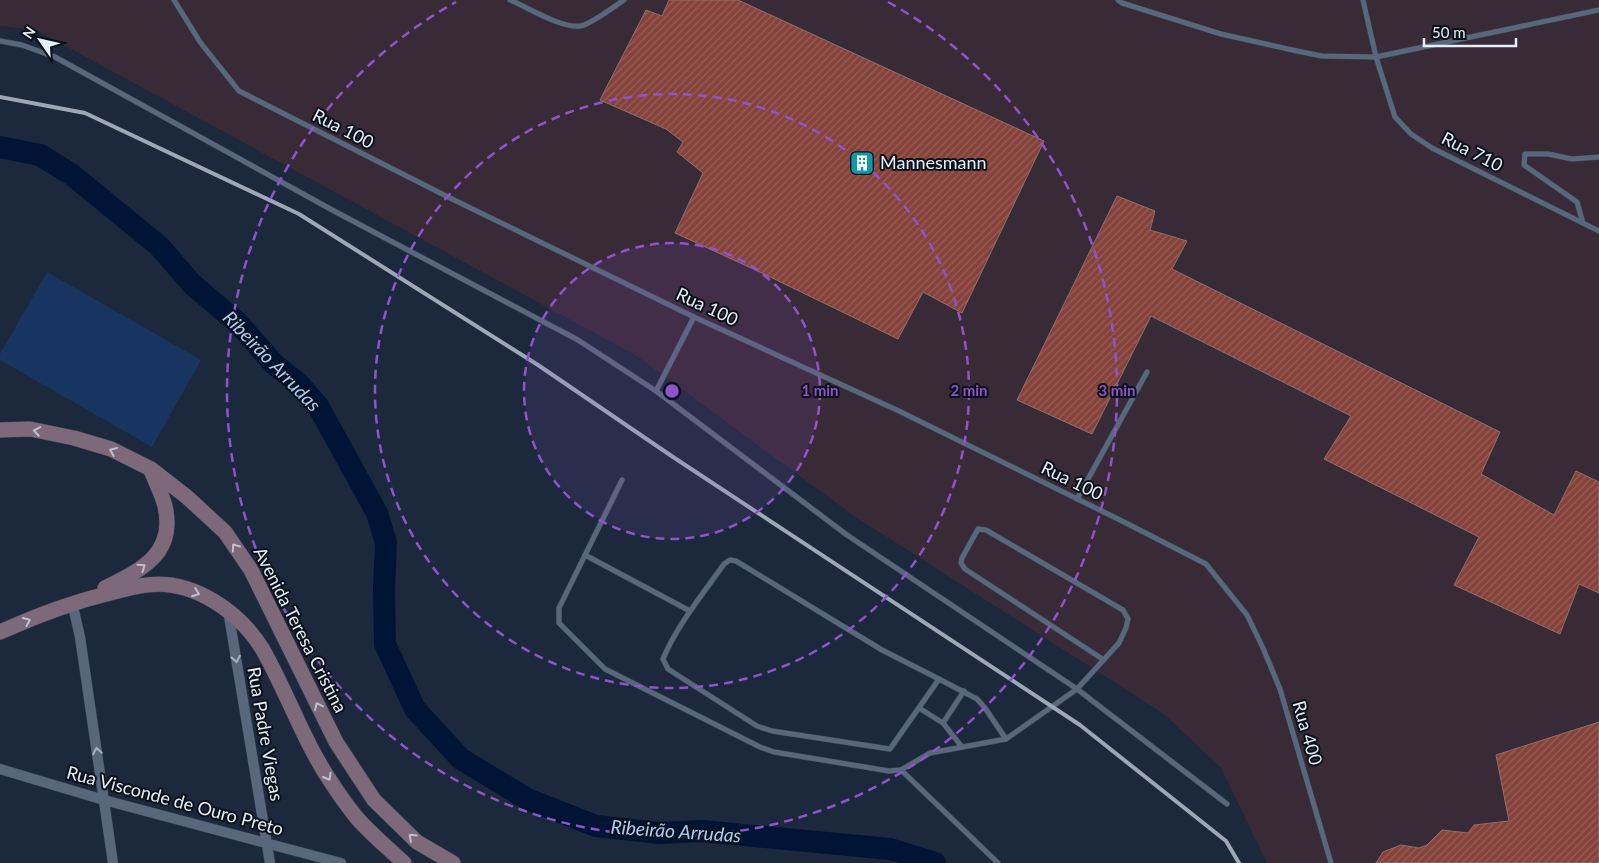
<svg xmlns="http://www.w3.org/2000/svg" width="1599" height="863" font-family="Lato,sans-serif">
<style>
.industrial{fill:#382a37}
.garden{fill:#183561}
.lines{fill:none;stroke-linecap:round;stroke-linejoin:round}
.river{stroke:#001436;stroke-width:22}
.building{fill:url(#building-hatch);stroke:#8e706c}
.lane-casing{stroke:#374251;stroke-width:6}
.street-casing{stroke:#374251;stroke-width:11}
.secondary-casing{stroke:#374251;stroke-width:16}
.lane{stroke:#58677c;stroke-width:5}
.street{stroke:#58677c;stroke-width:10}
.secondary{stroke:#7e697b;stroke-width:15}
.rail{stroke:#9da7b5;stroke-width:4}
.oneway{stroke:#c1bfce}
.oneway2{stroke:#a6b1c1}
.ring{fill:none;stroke:#9053cb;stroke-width:2.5;stroke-dasharray:9 6}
.labels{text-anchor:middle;stroke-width:4;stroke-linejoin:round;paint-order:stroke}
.street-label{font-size:18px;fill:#e5eefa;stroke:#0b1119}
.poi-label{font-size:18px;fill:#e5eefa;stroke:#0b1119;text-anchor:start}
.water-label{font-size:19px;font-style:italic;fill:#abccfa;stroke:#0b1119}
.centre{fill:#9053cb;stroke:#0b1119;stroke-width:2.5}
.ring-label{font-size:15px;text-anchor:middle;font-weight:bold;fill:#9053cb;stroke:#0b1119;stroke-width:4;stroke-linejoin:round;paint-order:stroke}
</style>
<defs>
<pattern id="building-hatch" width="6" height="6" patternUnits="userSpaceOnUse" patternTransform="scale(1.25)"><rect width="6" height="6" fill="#85423a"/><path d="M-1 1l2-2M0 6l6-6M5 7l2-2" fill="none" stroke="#965e57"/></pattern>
</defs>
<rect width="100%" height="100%" fill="#1c283b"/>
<polygon class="industrial" points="0,0 1599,0 1599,863 1267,863 1221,768 1164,714 854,516 637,356 36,30 0,26"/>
<polygon class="garden" points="47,272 201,360 152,447 0,360 0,354"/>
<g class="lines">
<polyline class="river" points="0,147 40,155 71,174 159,246 193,285 238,323 274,364 298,383 318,406 377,513 386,543 384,589 385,644 415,709 461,759 527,799 596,826 659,833 702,831 890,849 935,863"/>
</g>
<g class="building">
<polygon points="669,0 738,0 1044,141 962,313 923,292 898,339 762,273 675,233 703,173 677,152 683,142 666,129 600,100 646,10 662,16"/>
<polygon points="1117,196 1155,211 1150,230 1187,241 1172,269 1500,432 1481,474 1554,515 1576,471 1599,482 1599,593 1579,584 1560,634 1454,585 1479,537 1324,459 1351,416 1151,316 1092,434 1017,400"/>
<polygon points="1599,722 1599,863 1376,863 1383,852 1401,845 1419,848 1427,845 1442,830 1468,833 1474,825 1509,821 1496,755"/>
</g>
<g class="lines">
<g class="lane-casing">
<g id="lane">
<polyline points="174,0 200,42 239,91 450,198 694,317 899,411 1124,522 1206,564 1247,615 1263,648 1280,689 1331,863"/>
<path d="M510,0C529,8 560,28 580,26C590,25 615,6 624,0"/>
<polyline points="1118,0 1122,3 1221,34 1297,51 1322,56 1376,57 1599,10"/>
<polyline points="1363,0 1376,57 1395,117 1411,134 1432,148 1599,231"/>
<polyline points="0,41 22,45 55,57 334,211 578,340 656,391 847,535 1077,689 1227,804"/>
<polyline points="1583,223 1577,202 1524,165 1525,154 1548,154 1572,159 1599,157"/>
<polyline points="656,391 694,317"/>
<polyline points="622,480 559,608 559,623 605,669 760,747 774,752 889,771 901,770 930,753 1006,739 1077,689 1119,643 1126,628 1128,619 1123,610 986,530 978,529 962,558 961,563 965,569 1104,660"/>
<polyline points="1077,499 1147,372"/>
<polyline points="585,555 690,611"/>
<path d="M730,560L736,561L882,650L939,679L890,749L772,731L757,726L668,669L663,659C677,625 703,594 724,564Z"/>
<polyline points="939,679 977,699 985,708 1006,739"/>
<polyline points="919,708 943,723 962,747"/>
<polyline points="943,723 964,691"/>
<polyline points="901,770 998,863"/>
</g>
</g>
<g class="street-casing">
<g id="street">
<polyline points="72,602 80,637 113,863"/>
<polyline points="228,610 270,863"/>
<polyline points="0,769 104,800 341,863"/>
</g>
</g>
<g class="secondary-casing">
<g id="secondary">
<polyline points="0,430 30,429 74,438 111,449 151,469 187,497 225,532 251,570 336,742 374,800 417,842 453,863"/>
<path d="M105,588C141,570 176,554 165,506C162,494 155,481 151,470"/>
<path d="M0,632C39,615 72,602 114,592C125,589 136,586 147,585C193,579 240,612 263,650C288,694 304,743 333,785C340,796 349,808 357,818C371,834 388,848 404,863"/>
</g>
</g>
<use href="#lane" class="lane"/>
<use href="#street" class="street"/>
<use href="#secondary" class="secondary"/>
<polyline class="rail" points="0,97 85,113 299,214 538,365 673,457 1080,725 1226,841 1239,863"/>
</g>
<defs><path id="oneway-chevron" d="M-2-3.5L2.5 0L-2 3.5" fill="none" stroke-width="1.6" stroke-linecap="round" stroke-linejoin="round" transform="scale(1.25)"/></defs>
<g class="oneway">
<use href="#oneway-chevron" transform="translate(37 431) rotate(-170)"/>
<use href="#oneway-chevron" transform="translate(113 451) rotate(-157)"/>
<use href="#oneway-chevron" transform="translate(235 547) rotate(-125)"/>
<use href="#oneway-chevron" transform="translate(142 567) rotate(-35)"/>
<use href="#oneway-chevron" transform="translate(196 593) rotate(20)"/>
<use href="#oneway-chevron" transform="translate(27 621) rotate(-24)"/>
<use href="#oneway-chevron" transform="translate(318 706) rotate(-116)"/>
<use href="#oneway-chevron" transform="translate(328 777) rotate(60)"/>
<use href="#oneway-chevron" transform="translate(412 837) rotate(-137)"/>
</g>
<g class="oneway2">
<use href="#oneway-chevron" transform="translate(236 659) rotate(80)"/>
<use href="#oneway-chevron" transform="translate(97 751) rotate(-99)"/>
</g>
<circle cx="672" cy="391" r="148" fill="#9053cb" fill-opacity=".12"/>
<g class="ring">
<circle cx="672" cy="391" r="148"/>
<circle cx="672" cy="391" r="297"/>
<path d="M888 2A445 445 0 1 1 456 2"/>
</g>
<defs>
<g id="building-square" transform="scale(1.25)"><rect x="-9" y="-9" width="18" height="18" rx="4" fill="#0f9aa8" stroke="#0b1119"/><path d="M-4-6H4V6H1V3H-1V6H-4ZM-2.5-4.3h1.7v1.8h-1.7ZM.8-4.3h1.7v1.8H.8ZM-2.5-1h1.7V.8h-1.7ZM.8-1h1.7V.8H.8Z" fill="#fff"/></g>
</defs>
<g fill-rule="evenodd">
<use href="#building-square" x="862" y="163"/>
</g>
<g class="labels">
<g class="street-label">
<text transform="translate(343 129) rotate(27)" y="6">Rua 100</text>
<text transform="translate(1472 152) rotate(27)" y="6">Rua 710</text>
<text transform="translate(707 307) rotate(25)" y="6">Rua 100</text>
<text transform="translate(1072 481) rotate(26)" y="6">Rua 100</text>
<text transform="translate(300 630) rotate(63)" y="6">Avenida Teresa Cristina</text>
<text transform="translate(1307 733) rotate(74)" y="6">Rua 400</text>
<text transform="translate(265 734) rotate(80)" y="6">Rua Padre Viegas</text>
<text transform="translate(175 801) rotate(15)" y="6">Rua Visconde de Ouro Preto</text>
</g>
<g class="poi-label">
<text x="880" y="169">Mannesmann</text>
</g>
<g class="water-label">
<text transform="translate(272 361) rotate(46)" y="7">Ribeirão Arrudas</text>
<text transform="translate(676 831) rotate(4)" y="7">Ribeirão Arrudas</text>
</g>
</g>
<circle cx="672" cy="391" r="8" class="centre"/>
<g class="ring-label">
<text x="820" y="396">1 min</text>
<text x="969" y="396">2 min</text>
<text x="1117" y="396">3 min</text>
</g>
<g transform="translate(40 40) rotate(304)" stroke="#0b1119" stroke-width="4" paint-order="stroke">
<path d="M0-4L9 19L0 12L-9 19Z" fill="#e5eefa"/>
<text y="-8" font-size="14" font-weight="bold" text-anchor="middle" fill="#e5eefa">N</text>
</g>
<path d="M1424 38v8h92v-8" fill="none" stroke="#e5eefa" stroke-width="2.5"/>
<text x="1432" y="38" font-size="15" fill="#e5eefa" stroke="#0b1119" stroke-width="4" paint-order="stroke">50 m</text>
</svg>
